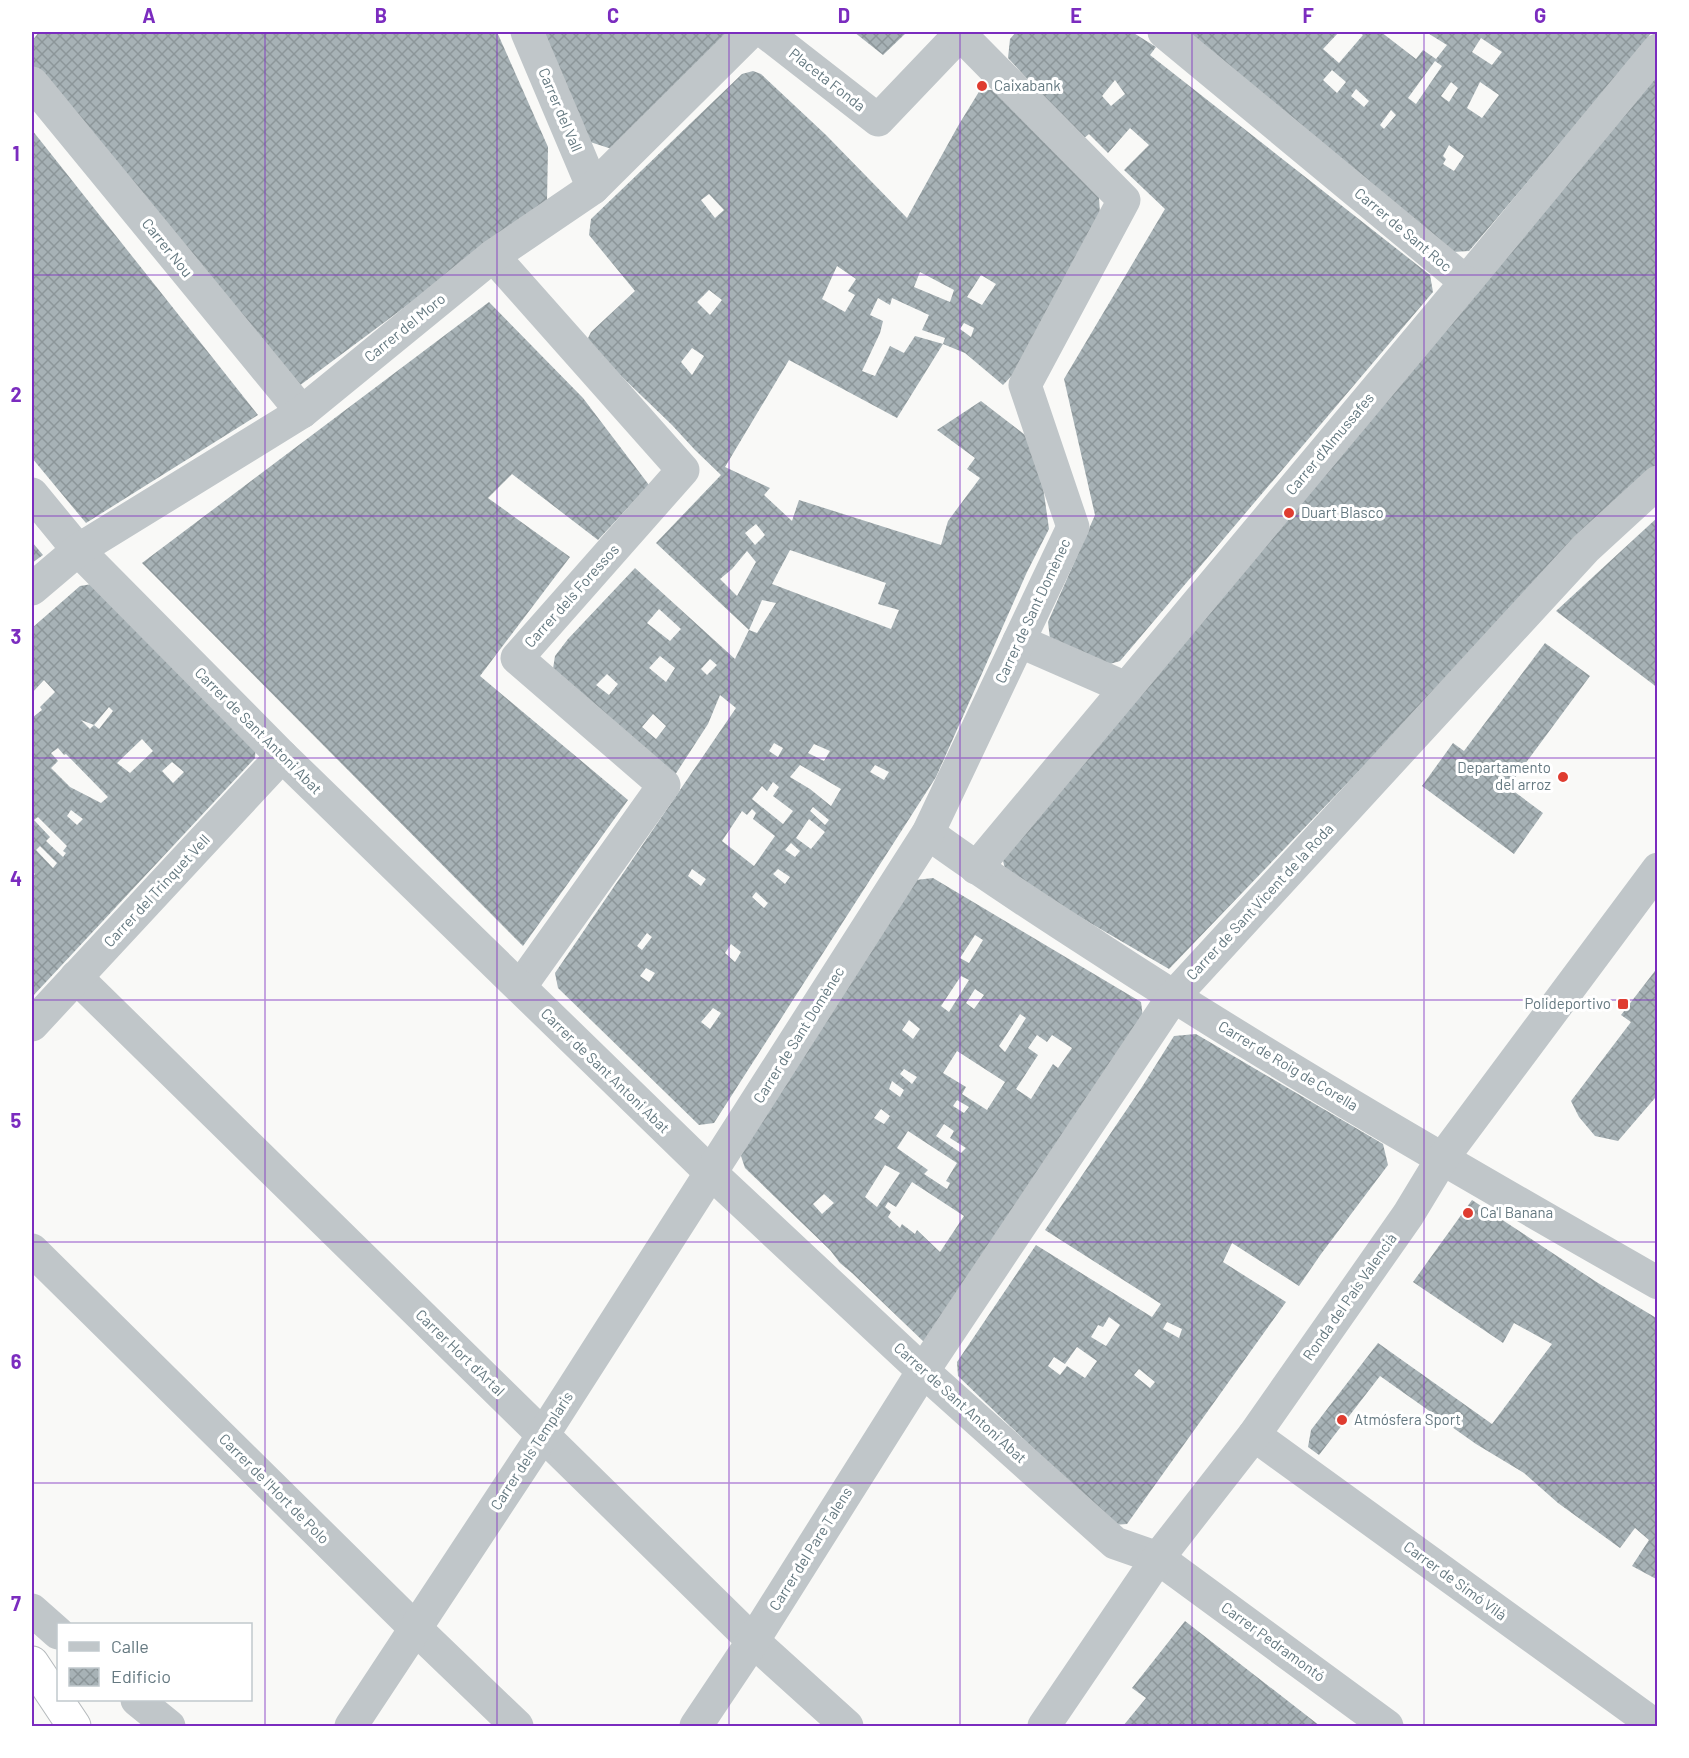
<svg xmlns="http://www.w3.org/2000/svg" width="1689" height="1758" font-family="Barlow,sans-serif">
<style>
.building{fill:url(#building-cross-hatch);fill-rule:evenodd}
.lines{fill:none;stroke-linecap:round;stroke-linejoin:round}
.highway-casing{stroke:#b4b9bc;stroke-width:35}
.minor{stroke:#c0c6c9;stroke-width:33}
.highway{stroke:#fff;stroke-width:33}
.grid{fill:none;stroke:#7b2cbf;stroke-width:1.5;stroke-opacity:0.55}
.poi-dot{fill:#df3c30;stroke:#fff;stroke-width:2}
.labels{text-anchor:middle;stroke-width:6;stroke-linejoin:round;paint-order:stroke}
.street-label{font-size:15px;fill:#657981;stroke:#fff}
.poi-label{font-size:15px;fill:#657981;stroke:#fff;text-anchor:start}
.neatline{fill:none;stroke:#7b2cbf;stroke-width:2}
.grid-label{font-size:20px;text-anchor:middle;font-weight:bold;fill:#7b2cbf}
</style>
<defs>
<pattern id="building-cross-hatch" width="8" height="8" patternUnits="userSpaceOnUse" patternTransform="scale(1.5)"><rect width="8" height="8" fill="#a7b2b6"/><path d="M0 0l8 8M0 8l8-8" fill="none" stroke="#8c9699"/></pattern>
</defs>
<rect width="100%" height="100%" fill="#f9f9f7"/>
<g class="building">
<polygon points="39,32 497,32 548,147 547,201 299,386 32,70 32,41"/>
<polygon points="540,32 733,32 615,150 587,141"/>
<polygon points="854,32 907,32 883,55"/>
<path d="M1016,32H1132L1156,47L1150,55L1430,275L1433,292L1120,661L1103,666L1050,639L1048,622L1095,515L1064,379L1165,209L1124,170L1149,145L1130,128L1108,153L1089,134L1083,139L1008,58L1010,39ZM1115,80L1125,94L1111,106L1102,96Z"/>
<path d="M1180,32H1339L1323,49L1339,63L1363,35L1359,32H1381L1416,59L1423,50L1436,59L1447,45L1426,32H1652L1633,58L1469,251L1453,252ZM1481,38L1502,52L1492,65L1472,52ZM1435,61L1442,66L1416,104L1408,98ZM1332,70L1346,82L1337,93L1323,80ZM1451,82L1458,88L1449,102L1441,96ZM1480,82L1499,95L1482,118L1467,108ZM1356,89L1369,101L1364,107L1351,96ZM1391,110L1396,115L1384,129L1380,125ZM1449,145L1464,156L1454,171L1443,164L1446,159L1443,156Z"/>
<path d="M753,71L761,74L826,135L907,218L958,126L980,90H996L1099,197L1100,214L1024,363L1003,385L965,353L943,344L945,338L922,330L929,315L892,298L890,305L878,298L870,315L883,321L880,333L862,371L875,376L890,346L904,353L915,336L943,344L897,418L789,360L725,467L770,488L764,495L792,521L799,500L941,545L948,521L980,478L967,469L975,458L937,430L981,401L1037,444L1049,529L1027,572L936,777L714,1123L699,1125L558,988L555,973L736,708L720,695L708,724L673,778L553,669L555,656L568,639L635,568L735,659L749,630L757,633L776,603L762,600L749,630L656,543L721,475L695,450L672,425L591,347L588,338L591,332L635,291L589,235L591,219L742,74ZM709,194L724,210L715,218L701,200ZM837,266L856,279L848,291L855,295L845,312L822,299ZM920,272L954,290L950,302L914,287ZM981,275L996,284L982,305L967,297ZM709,290L722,300L710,315L697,302ZM964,323L974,328L971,337L960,329ZM692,348L704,356L692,375L681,362ZM756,524L765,535L755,545L745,533ZM790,550L886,583L878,604L899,610L891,629L772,584ZM747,551L756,562L737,596L720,579L732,569ZM659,609L681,629L670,641L647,623ZM660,656L675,668L666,682L649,668ZM710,659L717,665L707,675L701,669ZM607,674L618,684L609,695L596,685ZM653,714L666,726L656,739L642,727ZM774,743L783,748L778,757L769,751ZM814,744L830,751L824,761L808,753ZM800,765L841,789L831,806L810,789L790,777ZM875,765L889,772L884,780L870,772ZM773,782L779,787L773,796L793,811L783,824L752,799L762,786L767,791ZM813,807L829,820L825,825L810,811ZM752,809L756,813L753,819L775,836L754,866L722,841L742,811L747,815ZM809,819L825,832L811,849L796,838ZM791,843L800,851L795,857L785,850ZM692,869L706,879L701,886L688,876ZM778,869L790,877L785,884L773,874ZM756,892L768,903L764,908L752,897ZM647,933L652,937L642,950L637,946ZM731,944L741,952L735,962L725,953ZM646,968L655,973L649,982L640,976ZM713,1008L721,1013L710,1029L701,1022Z"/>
<polygon points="1658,75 1658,469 1575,546 1169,969 1006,874 1002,856"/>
<polygon points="32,130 258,415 86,523 32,458"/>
<polygon points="489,302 583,398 649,485 598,540 512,474 488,498 570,557 480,676 628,800 523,946 142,563"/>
<polygon points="1658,517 1658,688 1556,611"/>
<polygon points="32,542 43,555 32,563"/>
<path d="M92,584L256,744L255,758L32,997V877L35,874L32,871V715L33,717L42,710L40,707L55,692L44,680L32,693V628L80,586ZM109,707L113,711L99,729L94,725L90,729L81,720L94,725ZM142,739L153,751L130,773L117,763ZM58,748L64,755L66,754L108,797L101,803L70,787L51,768L58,761L51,753ZM172,762L184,772L173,783L162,771ZM71,810L83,819L77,825L67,816ZM38,817L67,846L63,851L66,853L63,857L46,841L50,837L34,820ZM40,846L57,863L53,868L36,850Z"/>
<polygon points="1545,643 1590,676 1508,787 1543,813 1514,854 1422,786 1453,743 1464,751"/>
<path d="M933,878L1141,1002L1143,1018L924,1342L852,1273L840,1263L830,1250L745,1168L740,1153L916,880ZM975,935L983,940L969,963L960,958ZM961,976L969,980L949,1012L941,1006ZM975,989L984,995L974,1009L966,1003ZM1020,1014L1026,1018L1005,1052L999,1046ZM909,1020L920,1029L913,1039L902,1030ZM1037,1035L1047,1042L1052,1035L1072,1048L1058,1068L1053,1064L1031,1099L1016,1089L1038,1055L1028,1048ZM957,1051L1005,1082L987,1110L962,1094L966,1087L943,1073ZM904,1069L917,1077L912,1084L900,1074ZM892,1081L904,1090L900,1097L889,1089ZM957,1100L969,1107L964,1113L953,1106ZM881,1109L890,1116L884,1124L874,1118ZM944,1124L954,1131L950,1138L966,1148L961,1153L936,1136ZM908,1131L957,1163L946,1181L950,1183L947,1189L924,1174L928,1170L897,1148ZM885,1165L900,1173L877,1207L865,1197ZM912,1182L964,1216L940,1252L917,1230L915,1234L902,1224L900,1228L888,1217L891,1212L885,1207L888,1202L896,1207ZM824,1194L834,1203L822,1214L813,1204Z"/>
<polygon points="1658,967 1658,1100 1655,1098 1618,1141 1595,1136 1579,1117 1571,1101 1631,1022 1621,1015"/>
<path d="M1196,1034L1383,1144L1388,1165L1321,1254L1299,1286L1232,1243L1223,1262L1286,1302L1127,1524L1113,1525L958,1376L957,1362L1036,1245L1152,1317L1161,1304L1045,1230L1142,1087L1174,1036ZM1109,1317L1120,1325L1106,1346L1091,1337L1098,1325L1103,1327ZM1167,1322L1182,1329L1179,1338L1163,1329ZM1077,1347L1097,1361L1085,1378L1067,1366L1060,1375L1048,1366L1054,1357L1065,1364ZM1139,1369L1155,1382L1150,1388L1134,1375Z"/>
<polygon points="1472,1200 1598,1283 1658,1319 1658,1580 1632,1566 1649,1540 1635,1528 1620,1548 1558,1503 1524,1473 1476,1444 1380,1376 1319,1455 1308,1447 1311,1430 1378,1343 1492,1424 1552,1344 1514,1323 1503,1343 1413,1282"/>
<polygon points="1185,1621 1320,1726 1123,1726 1146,1698 1132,1688"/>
</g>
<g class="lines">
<g class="highway-casing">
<polyline id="highway" points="32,1663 74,1726"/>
</g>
<g class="minor">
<polyline points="527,32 593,188"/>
<polyline points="765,32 878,120 962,32"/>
<polyline points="1164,32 1466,282 1658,50"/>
<polyline points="32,83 302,412"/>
<polyline points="493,256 683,470 517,658 664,785 520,987"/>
<polyline points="32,494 78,550 282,756 711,1173 923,1371 1115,1543 1158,1558 1387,1726"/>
<polyline points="32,589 78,550 302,412 493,256 593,188 750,32"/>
<polyline points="1019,641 1126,688"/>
<path d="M928,833C982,873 1040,910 1097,947C1279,1066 1469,1175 1658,1283"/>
<polyline points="976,868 1466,282"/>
<polyline points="76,977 753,1641 847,1726"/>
<polyline points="32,1025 282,756"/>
<polyline points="32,1250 416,1629 517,1726"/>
<polyline points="1254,1435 1656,1726"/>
<polyline points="32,1610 58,1633"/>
<polyline points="137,1700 169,1726"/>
<polyline points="351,1726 543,1435 928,833 1073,527 1025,385 1124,200 960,34"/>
<polyline points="696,1726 753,1641 923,1371 1173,997 1586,548 1658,482"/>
<polyline points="1044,1726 1158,1558 1254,1435 1408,1215 1442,1159 1658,869"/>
</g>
<use href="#highway" class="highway"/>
</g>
<path class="grid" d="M265,32V1726M497,32V1726M729,32V1726M960,32V1726M1192,32V1726M1424,32V1726M32,275H1658M32,516H1658M32,758H1658M32,1000H1658M32,1242H1658M32,1483H1658"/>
<g class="poi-dot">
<circle cx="982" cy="86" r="6"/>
<circle cx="1289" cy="513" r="6"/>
<circle cx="1563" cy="777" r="6"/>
<rect x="1617" y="998" width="12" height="12" rx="3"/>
<circle cx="1468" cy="1213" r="6"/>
<circle cx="1342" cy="1420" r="6"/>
</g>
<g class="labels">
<g class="street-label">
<text transform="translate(827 80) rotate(38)" y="5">Placeta Fonda</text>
<text transform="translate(560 110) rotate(67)" y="5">Carrer del Vall</text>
<text transform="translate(1403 230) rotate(40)" y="5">Carrer de Sant Roc</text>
<text transform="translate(167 248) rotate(51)" y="5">Carrer Nou</text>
<text transform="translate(405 328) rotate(-39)" y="5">Carrer del Moro</text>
<text transform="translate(1330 444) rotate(-50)" y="5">Carrer d'Almussafes</text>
<text transform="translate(572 596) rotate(-48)" y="5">Carrer dels Foressos</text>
<text transform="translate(1033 611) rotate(-65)" y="5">Carrer de Sant Domènec</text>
<text transform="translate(258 731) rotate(45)" y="5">Carrer de Sant Antoni Abat</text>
<text transform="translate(157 891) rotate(-47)" y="5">Carrer del Trinquet Vell</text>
<text transform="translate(1260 902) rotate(-47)" y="5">Carrer de Sant Vicent de la Roda</text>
<text transform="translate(799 1035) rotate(-58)" y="5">Carrer de Sant Domènec</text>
<text transform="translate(1288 1066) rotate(31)" y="5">Carrer de Roig de Corella</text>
<text transform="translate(605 1071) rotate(44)" y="5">Carrer de Sant Antoni Abat</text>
<text transform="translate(1350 1297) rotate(-55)" y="5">Ronda del País Valencià</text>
<text transform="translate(460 1353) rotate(44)" y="5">Carrer Hort d'Artal</text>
<text transform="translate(960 1403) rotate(42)" y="5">Carrer de Sant Antoni Abat</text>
<text transform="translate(532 1451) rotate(-57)" y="5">Carrer dels Templaris</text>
<text transform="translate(274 1489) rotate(45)" y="5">Carrer de l'Hort de Polo</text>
<text transform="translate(811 1549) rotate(-58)" y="5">Carrer del Pare Talens</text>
<text transform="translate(1455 1581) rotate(36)" y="5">Carrer de Simó Vilà</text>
<text transform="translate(1273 1642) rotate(36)" y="5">Carrer Pedramontó</text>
</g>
<g class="poi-label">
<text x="994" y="91">Caixabank</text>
<text x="1301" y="518">Duart Blasco</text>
<text x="1551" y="773" text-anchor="end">Departamento<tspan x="1551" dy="17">del arroz</tspan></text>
<text x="1611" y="1009" text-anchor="end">Polideportivo</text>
<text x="1480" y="1218">Ca'l Banana</text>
<text x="1354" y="1425">Atmósfera Sport</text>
</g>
</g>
<rect width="1689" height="1758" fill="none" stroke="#ffffff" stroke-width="66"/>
<rect x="57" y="1623" width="195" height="78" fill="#ffffff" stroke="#c1c9cd" stroke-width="1.5"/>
<rect x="69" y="1642" width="30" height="9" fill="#c0c6c9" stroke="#c1c9cd" stroke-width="1.5"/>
<text x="111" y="1653" font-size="18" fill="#657981">Calle</text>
<rect x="69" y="1668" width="30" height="18" fill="url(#building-cross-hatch)" stroke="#c1c9cd" stroke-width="1.5"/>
<text x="111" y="1683" font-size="18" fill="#657981">Edificio</text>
<rect x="33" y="33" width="1623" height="1692" class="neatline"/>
<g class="grid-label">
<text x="149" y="23">A</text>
<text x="381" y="23">B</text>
<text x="613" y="23">C</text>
<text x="844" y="23">D</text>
<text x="1076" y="23">E</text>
<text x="1308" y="23">F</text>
<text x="1540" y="23">G</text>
<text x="16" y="161">1</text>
<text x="16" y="402">2</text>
<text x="16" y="644">3</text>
<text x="16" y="886">4</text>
<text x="16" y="1128">5</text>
<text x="16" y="1369">6</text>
<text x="16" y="1611">7</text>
</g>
</svg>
